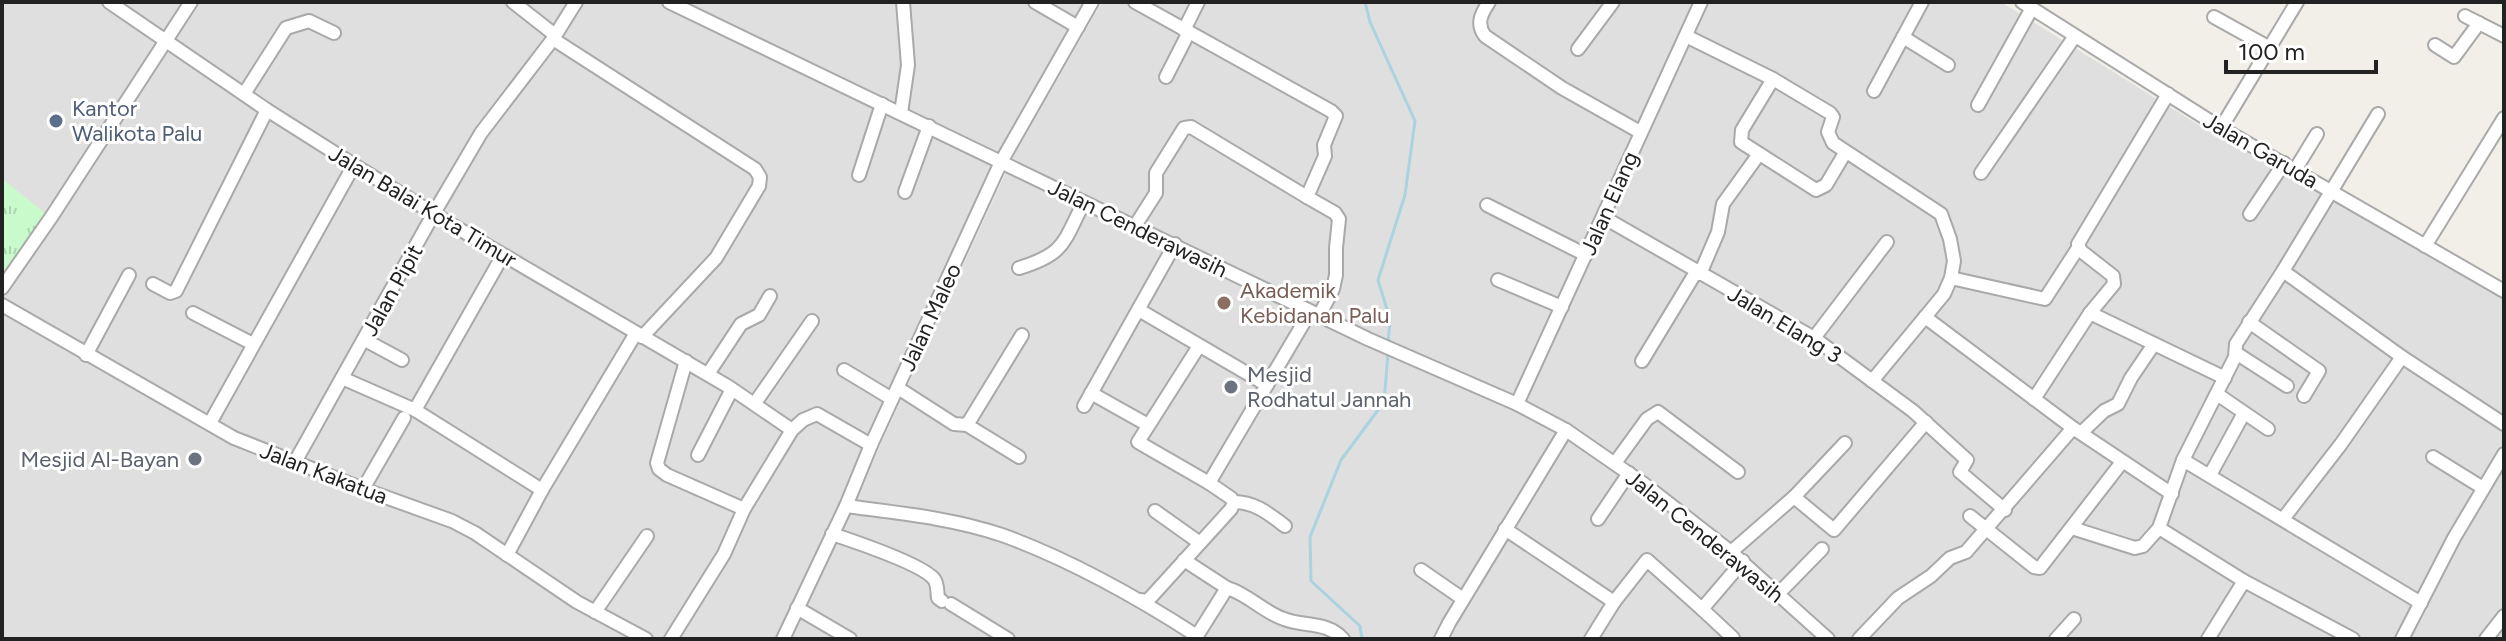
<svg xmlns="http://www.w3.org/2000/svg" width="2506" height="641" font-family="Figtree,sans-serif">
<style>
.residential{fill:#e0dfdf}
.park{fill:url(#park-tufts)}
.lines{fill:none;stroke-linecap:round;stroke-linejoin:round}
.stream{stroke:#aad3df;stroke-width:3}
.minor-casing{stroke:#a9a9a9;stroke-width:16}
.minor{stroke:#fff;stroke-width:12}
.service-dot{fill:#5c6f8a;stroke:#fff;stroke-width:3}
.education-dot{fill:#8d6e63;stroke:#fff;stroke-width:3}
.worship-dot{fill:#6b7280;stroke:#fff;stroke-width:3}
.labels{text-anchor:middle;stroke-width:6;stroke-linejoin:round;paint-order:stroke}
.service-label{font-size:22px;fill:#4e5e75;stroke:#fff;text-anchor:start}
.street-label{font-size:22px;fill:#222;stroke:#fff}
.education-label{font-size:22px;fill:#785e54;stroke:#fff;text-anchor:start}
.worship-label{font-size:22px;fill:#5b616d;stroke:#fff;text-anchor:start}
</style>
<defs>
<pattern id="park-tufts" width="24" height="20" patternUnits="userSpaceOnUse" patternTransform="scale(2)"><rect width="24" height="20" fill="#c8facc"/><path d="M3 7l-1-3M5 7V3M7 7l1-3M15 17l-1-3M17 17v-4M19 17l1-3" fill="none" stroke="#acd6af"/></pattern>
</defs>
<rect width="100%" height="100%" fill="#f2efe9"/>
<g class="residential">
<polygon points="2,2 1084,2 988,174 779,639 2,639"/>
<polygon points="1102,2 2001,2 2205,129 2504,298 2504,639 791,639 1013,157"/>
</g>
<polygon class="park" points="2,179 50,217 2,293"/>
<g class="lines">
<g class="stream">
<polyline points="1365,2 1370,22 1415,121 1405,195 1378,280 1390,319 1388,345"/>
<polyline points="1362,639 1360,626 1311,581 1310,537 1341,460 1384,402 1388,353"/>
</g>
<g class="minor-casing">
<g id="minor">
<polyline points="109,2 267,110 354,165 454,226 729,387 792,430"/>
<polyline points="513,2 555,35"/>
<polyline points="669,2 1368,339 1517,404 1566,430 1644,484 1731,552 1828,639"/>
<polyline points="1035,2 1078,27"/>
<polyline points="1135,2 1331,111 1336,116 1324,145 1325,156 1307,197 1191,127 1184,128 1156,173 1156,193 1135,226"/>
<path d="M1489,2C1481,14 1476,24 1485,36L1562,88L1640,132"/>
<polyline points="2022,2 2221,128 2504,291"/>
<polyline points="2465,16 2504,36"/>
<polyline points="2214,17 2270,48"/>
<polyline points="1184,30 1198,2"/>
<polyline points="1686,36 1773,79 1830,113 1833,117 1828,132 1833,143 1941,214 1950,239 1954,261 1951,278 1944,294 1925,317"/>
<polyline points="1903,37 1948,65"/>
<polyline points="553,39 755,169 760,177 759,186 716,258 642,337"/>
<polyline points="2435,45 2454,57 2479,23"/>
<polyline points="1578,49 1613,2"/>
<polyline points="1166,77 1189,32"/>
<polyline points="1773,79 1742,130 1741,142 1744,144 1816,190 1826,185 1845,153"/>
<polyline points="1874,91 1922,2"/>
<polyline points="244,94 286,28 309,21 334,33"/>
<polyline points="1978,105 2032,8"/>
<polyline points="901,113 908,65 903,2"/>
<polyline points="2221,128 2297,2"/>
<polyline points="2295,170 2317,134"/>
<polyline points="1981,173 2075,36"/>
<polyline points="859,175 882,104"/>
<polyline points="905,192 929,126"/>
<polyline points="1307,197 1335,213 1339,219 1336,248 1336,275 1333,289 1319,316"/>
<polyline points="1487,205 1586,255"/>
<polyline points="2250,214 2284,163"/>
<polyline points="1603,217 1814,338 1913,411 1967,460 1960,472 2005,510"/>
<polyline points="2425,246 2504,118"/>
<path d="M1019,268C1065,254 1063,243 1084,202"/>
<polyline points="2283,271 2402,357"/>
<polyline points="1700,274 1718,232 1723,204 1759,154"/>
<polyline points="1951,278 2045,299 2078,248"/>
<polyline points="1498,280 1562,307"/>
<polyline points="153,284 170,293 176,291 267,110"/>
<polyline points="2,288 52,216 191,2"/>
<polyline points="2,305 234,438 363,489 452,521 475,533 577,602 646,639"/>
<polyline points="1139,310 1267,385"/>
<polyline points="193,313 253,344"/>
<polyline points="2090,313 2225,378"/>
<polyline points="2249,322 2319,371 2304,396"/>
<polyline points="1814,338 1887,242"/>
<polyline points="365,340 402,360"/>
<polyline points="1199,346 1138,442 1209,483"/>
<polyline points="2236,353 2287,386"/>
<polyline points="86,355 129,275"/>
<polyline points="686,361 657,463 659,469 667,475 744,509"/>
<polyline points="1642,361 1696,272"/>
<polyline points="844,370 892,399"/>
<polyline points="708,374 741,324 759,315 770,296"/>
<polyline points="342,378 415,410 542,490 636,333"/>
<polyline points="1872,381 1925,317 2073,428 2172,494"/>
<polyline points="898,388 954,424 967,425 1019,457"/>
<polyline points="1091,393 1148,425"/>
<polyline points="2217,394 2268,429"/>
<polyline points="2034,399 2090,313 2114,284 2113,276 2081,251 2078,244 2168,94"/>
<polyline points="755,403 812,321"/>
<polyline points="1517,404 1701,2"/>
<polyline points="1084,406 1175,244"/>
<polyline points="415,410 503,255"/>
<polyline points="210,423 354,165"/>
<polyline points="967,425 1022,335"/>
<polyline points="2081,433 2104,411 2118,404 2131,378 2154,344"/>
<polyline points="1845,443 1794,497 1834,530 1926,422"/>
<polyline points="698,455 732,389"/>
<polyline points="2433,457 2483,488"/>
<polyline points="2183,460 2421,603"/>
<polyline points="295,462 434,213 481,133 553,39 576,2"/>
<polyline points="1615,463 1647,419 1658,412 1738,472"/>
<polyline points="2210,475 2244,413"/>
<polyline points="363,489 404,418"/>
<path d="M1234,502C1255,502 1269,514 1285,526"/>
<path d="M846,506C898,513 952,518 1002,535C1071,560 1135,596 1197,636"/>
<polyline points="1155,511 1200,543"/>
<polyline points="1970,516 2034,567 2040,568 2122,462"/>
<polyline points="1598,519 1629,473"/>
<polyline points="2283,519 2341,444 2402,357 2504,424"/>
<polyline points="2072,528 2135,548 2143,546 2159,528 2183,460 2235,357 2236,344 2283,271 2378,114"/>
<polyline points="2159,528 2244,581 2353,639"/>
<polyline points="1505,529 1614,602 1591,639"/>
<path d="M832,534C853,541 922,564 934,579C938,584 937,592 938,598L942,601"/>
<polyline points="1731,552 1794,497"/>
<polyline points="507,555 542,490"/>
<polyline points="1184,560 1227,588 1195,639"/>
<polyline points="1421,570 1463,599"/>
<path d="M1227,588C1248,594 1263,612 1284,619C1304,627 1327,621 1343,639"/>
<polyline points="1778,594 1822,549"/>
<polyline points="1140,600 1147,601 1152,596 1231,509 1234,502 1231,498 1209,483 1310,312"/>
<polyline points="1614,602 1647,560 1702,609 1743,561"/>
<polyline points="951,604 1008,639"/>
<polyline points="797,608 850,639"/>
<polyline points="1702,609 1733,638"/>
<polyline points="595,612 647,536"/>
<polyline points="671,639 724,554 744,509 792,430 803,420 817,414 871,445"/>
<polyline points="783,639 846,506 871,445 1001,162 1092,2"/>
<polyline points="1441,639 1449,623 1566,430"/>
<polyline points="1859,639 1898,598 1931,576 1950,558 1966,552 2073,428"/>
<polyline points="2056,639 2074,619"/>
<polyline points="2208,639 2244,581"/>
<polyline points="2402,639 2454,538 2504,454"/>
<polyline points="2486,639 2504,616"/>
</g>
</g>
<use href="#minor" class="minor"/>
</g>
<circle class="service-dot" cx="56" cy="121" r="8"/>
<circle class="education-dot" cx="1224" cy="303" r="8"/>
<g class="worship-dot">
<circle cx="1231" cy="387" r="8"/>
<circle cx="195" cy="459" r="8"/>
</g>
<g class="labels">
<g class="service-label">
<text x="72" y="116">Kantor<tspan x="72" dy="25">Walikota Palu</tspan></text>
</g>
<g class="street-label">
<text transform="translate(2261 150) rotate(30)" y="8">Jalan Garuda</text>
<text transform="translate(1609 203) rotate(-66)" y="8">Jalan Elang</text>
<text transform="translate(423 206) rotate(31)" y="8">Jalan Balai Kota Timur</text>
<text transform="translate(1138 228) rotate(26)" y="8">Jalan Cenderawasih</text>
<text transform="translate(392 290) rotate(-61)" y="8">Jalan Pipit</text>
<text transform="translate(930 317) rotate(-65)" y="8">Jalan Maleo</text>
<text transform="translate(1785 324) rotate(31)" y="8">Jalan Elang 3</text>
<text transform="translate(324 473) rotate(21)" y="8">Jalan Kakatua</text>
<text transform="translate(1705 536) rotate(39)" y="8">Jalan Cenderawasih</text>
</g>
<g class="education-label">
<text x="1240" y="298">Akademik<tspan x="1240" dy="25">Kebidanan Palu</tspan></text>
</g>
<g class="worship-label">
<text x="1247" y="382">Mesjid<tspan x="1247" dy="25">Rodhatul Jannah</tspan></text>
<text x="179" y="467" text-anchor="end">Mesjid Al-Bayan</text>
</g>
</g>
<rect width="2506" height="641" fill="none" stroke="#222222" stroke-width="8"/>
<path d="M2226 60v12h150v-12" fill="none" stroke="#222222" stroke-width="4"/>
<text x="2238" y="60" font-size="24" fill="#222222" stroke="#ffffff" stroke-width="6" paint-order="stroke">100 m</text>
</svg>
